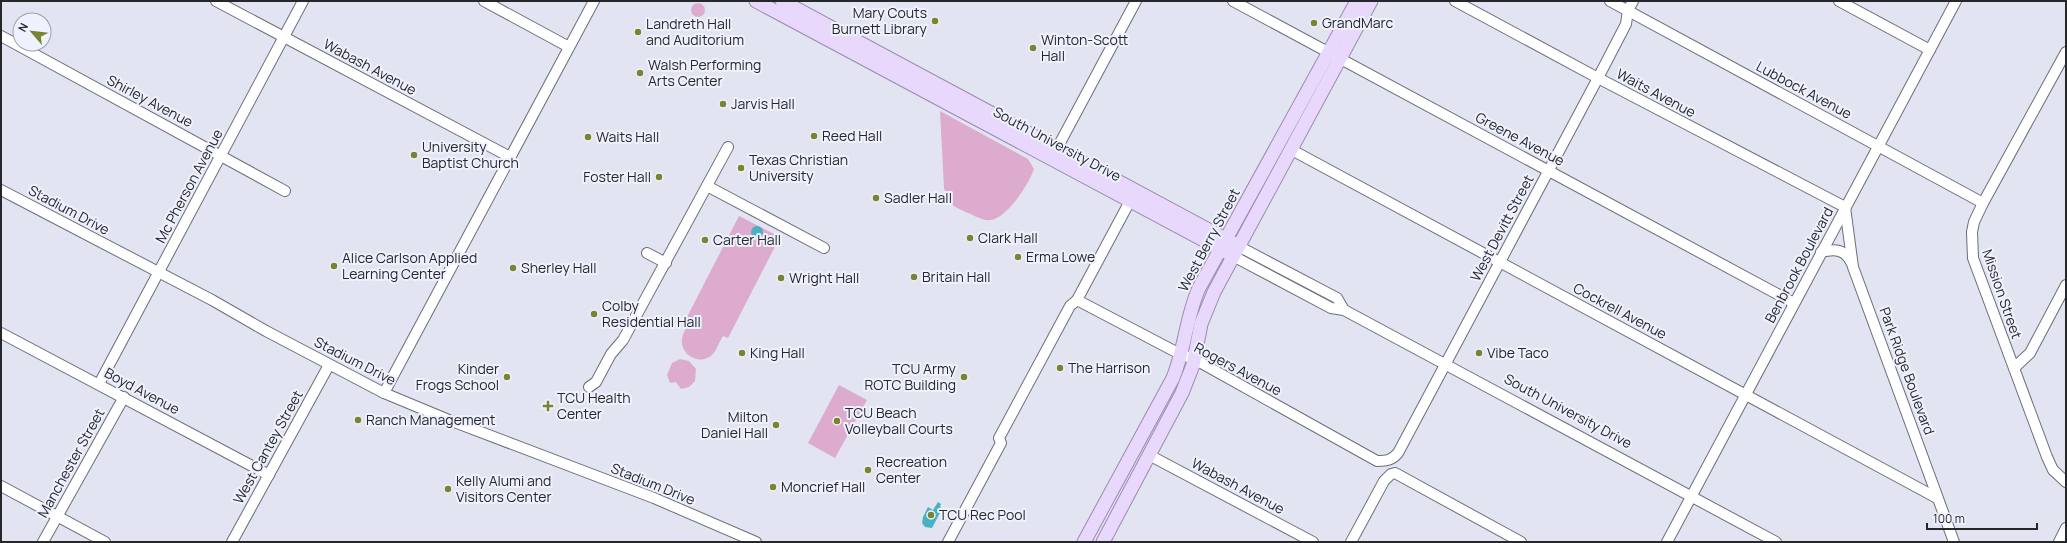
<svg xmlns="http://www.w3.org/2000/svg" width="2067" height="543" font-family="Manrope,sans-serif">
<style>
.green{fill:#ddabce}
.water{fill:#49b1c3}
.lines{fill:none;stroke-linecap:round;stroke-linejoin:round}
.minor-casing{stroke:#6b6e78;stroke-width:12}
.major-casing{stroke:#9a89b0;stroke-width:15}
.minor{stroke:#fff;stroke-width:10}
.major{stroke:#e8d8fb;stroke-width:13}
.poi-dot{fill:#798431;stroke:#eff2fe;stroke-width:1.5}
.labels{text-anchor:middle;stroke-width:4;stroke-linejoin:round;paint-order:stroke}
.poi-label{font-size:14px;fill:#25272b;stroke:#eff2fe;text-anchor:start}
.street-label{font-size:14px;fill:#25272b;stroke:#eff2fe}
</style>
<rect width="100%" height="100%" fill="#e2e5f1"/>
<g class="green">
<circle cx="698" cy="10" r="7"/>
<path d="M940,111L1028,159L1034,169C1029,184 1007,218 991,220C983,221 975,216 968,213C952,206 949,205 944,188Z"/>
<path d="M739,216L780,237L728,338L723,336C719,342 717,350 712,355C700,366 680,355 682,339C683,332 688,325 691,319L687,317Z"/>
<polygon points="680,359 689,361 696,369 695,381 689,387 681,389 676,382 670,383 667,375 672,363"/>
<polygon points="839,385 867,400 835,458 808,443"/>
</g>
<g class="water">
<circle cx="757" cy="232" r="6"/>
<polygon points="938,502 941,504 940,507 942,509 932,528 925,527 922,523 923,517 928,507 933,510"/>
</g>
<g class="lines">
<g class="minor-casing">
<g id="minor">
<polyline points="216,1 510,157"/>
<polyline points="484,1 569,47"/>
<polyline points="1233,1 1794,303"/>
<polyline points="1455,1 1598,78 1845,207 1853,267 1954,542"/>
<polyline points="1610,1 1983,203"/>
<polyline points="1839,1 1930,50"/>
<polyline points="1,36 285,191"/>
<polyline points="2066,52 1983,203 1974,222 1972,232 1973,258 2047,457 2053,470 2066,482"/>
<polyline points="1290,149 1937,498"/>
<polyline points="1054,154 1136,1"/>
<polyline points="707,186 824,248"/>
<polyline points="1,190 212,300 266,331 384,393 449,420 654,498 756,542"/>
<polyline points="1238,246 1337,298 1344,310"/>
<path d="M1821,252C1836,248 1846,250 1852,264"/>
<polyline points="647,253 666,263"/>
<polyline points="1233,256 1331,308 1344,310 1776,542"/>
<path d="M1077,300L1180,354L1194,359L1377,461C1387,461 1392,460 1398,453L1598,78L1626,24L1628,10L1633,1"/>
<polyline points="1,333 269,475"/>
<polyline points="2014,368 2030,353 2066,285"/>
<polyline points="99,384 303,1"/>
<polyline points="589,387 596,382 611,354 623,340 728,147"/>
<polyline points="384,393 594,1"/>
<polyline points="1149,455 1313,542"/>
<polyline points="1,486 105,542"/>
<polyline points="43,542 124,397"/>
<polyline points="232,542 329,365"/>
<polyline points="948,542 1001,443 999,438 1070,306 1077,300 1130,201"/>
<polyline points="1351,542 1384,481 1391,474 1395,473 1521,542"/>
<polyline points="1667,542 1956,1"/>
<polyline points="2059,542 2066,528"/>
</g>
</g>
<g class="major-casing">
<g id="major">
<polyline points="756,1 1228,253"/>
<polyline points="782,1 1233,243"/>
<path d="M1084,542L1173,378C1185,349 1186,317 1199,288L1357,1"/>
<polyline points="1103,542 1182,393 1193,365 1201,324 1214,292 1371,1"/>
</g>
</g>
<use href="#minor" class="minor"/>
<use href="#major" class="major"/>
</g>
<g class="poi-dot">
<circle cx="935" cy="21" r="4"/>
<circle cx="1314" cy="23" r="4"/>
<circle cx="638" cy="32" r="4"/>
<circle cx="1033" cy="48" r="4"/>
<circle cx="640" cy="73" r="4"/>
<circle cx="723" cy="104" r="4"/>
<circle cx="814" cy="136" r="4"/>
<circle cx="588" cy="137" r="4"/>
<circle cx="414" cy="155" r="4"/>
<circle cx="741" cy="168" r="4"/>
<circle cx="659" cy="177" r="4"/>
<circle cx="876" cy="198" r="4"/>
<circle cx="970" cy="238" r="4"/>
<circle cx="705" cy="240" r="4"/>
<circle cx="1018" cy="257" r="4"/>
<circle cx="334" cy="266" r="4"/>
<circle cx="513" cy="268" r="4"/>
<circle cx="914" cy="277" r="4"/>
<circle cx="781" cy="278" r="4"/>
<circle cx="594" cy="314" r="4"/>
<circle cx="742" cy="353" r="4"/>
<circle cx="1479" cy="353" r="4"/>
<circle cx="1060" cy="368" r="4"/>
<circle cx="507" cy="377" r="4"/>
<circle cx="964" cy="377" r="4"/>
<path d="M546 400h4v4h4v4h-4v4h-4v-4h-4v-4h4z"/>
<circle cx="358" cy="420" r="4"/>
<circle cx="837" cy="421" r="4"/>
<circle cx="776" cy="425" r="4"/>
<circle cx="868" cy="470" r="4"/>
<circle cx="773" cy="487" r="4"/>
<circle cx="448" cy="489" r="4"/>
<circle cx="931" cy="515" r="4"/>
</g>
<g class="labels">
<g class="poi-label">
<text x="927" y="18" text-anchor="end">Mary Couts<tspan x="927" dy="16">Burnett Library</tspan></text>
<text x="1322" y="28">GrandMarc</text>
<text x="646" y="29">Landreth Hall<tspan x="646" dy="16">and Auditorium</tspan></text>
<text x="1041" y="45">Winton-Scott<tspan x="1041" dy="16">Hall</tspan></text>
<text x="648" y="70">Walsh Performing<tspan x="648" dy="16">Arts Center</tspan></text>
<text x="731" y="109">Jarvis Hall</text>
<text x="822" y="141">Reed Hall</text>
<text x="596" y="142">Waits Hall</text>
<text x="422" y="152">University<tspan x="422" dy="16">Baptist Church</tspan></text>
<text x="749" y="165">Texas Christian<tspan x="749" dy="16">University</tspan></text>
<text x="651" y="182" text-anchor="end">Foster Hall</text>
<text x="884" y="203">Sadler Hall</text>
<text x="978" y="243">Clark Hall</text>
<text x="713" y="245">Carter Hall</text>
<text x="1026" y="262">Erma Lowe</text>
<text x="342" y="263">Alice Carlson Applied<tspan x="342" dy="16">Learning Center</tspan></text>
<text x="521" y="273">Sherley Hall</text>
<text x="922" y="282">Britain Hall</text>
<text x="789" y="283">Wright Hall</text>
<text x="602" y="311">Colby<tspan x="602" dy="16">Residential Hall</tspan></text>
<text x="750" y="358">King Hall</text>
<text x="1487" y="358">Vibe Taco</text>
<text x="1068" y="373">The Harrison</text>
<text x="499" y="374" text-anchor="end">Kinder<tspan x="499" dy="16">Frogs School</tspan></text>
<text x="956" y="374" text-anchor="end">TCU Army<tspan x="956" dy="16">ROTC Building</tspan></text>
<text x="557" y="403">TCU Health<tspan x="557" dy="16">Center</tspan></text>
<text x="845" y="418">TCU Beach<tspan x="845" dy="16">Volleyball Courts</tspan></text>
<text x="768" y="422" text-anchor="end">Milton<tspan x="768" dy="16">Daniel Hall</tspan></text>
<text x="366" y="425">Ranch Management</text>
<text x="876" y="467">Recreation<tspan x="876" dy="16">Center</tspan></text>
<text x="456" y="486">Kelly Alumi and<tspan x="456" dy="16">Visitors Center</tspan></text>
<text x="781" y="492">Moncrief Hall</text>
<text x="939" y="520">TCU Rec Pool</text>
</g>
<g class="street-label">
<text transform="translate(370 67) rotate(28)" y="5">Wabash Avenue</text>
<text transform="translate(1804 90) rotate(28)" y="5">Lubbock Avenue</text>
<text transform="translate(1656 93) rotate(28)" y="5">Waits Avenue</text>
<text transform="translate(150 101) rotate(28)" y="5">Shirley Avenue</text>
<text transform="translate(1520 139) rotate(28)" y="5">Greene Avenue</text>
<text transform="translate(1057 144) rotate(28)" y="5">South University Drive</text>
<text transform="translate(189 186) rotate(-62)" y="5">Mc Pherson Avenue</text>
<text transform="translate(69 210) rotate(28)" y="5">Stadium Drive</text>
<text transform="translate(1502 228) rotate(-62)" y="5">West Devitt Street</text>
<text transform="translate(1209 240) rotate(-62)" y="5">West Berry Street</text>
<text transform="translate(1799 265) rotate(-62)" y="5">Benbrook Boulevard</text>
<text transform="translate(2002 294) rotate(71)" y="5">Mission Street</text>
<text transform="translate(1620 311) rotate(28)" y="5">Cockrell Avenue</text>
<text transform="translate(355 361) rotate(27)" y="5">Stadium Drive</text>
<text transform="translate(1238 369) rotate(28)" y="5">Rogers Avenue</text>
<text transform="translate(1907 371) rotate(70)" y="5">Park Ridge Boulevard</text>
<text transform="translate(142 391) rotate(28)" y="5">Boyd Avenue</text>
<text transform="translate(1568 411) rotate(28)" y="5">South University Drive</text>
<text transform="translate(268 447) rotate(-61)" y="5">West Cantey Street</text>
<text transform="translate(71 463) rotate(-61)" y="5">Manchester Street</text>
<text transform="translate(653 484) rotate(22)" y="5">Stadium Drive</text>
<text transform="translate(1238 486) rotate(28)" y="5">Wabash Avenue</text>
</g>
</g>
<rect width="2067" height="543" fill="none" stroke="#25272b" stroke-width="4"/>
<g transform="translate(32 32) rotate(298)"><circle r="19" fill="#eff2fe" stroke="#9ea1aa"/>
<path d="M0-3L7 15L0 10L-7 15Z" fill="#798431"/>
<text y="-6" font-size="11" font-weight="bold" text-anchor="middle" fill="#25272b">N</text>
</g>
<path d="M1927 523v6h110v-6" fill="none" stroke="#25272b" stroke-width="2"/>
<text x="1933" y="523" font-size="12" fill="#25272b" stroke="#eff2fe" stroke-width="3" paint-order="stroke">100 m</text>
</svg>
